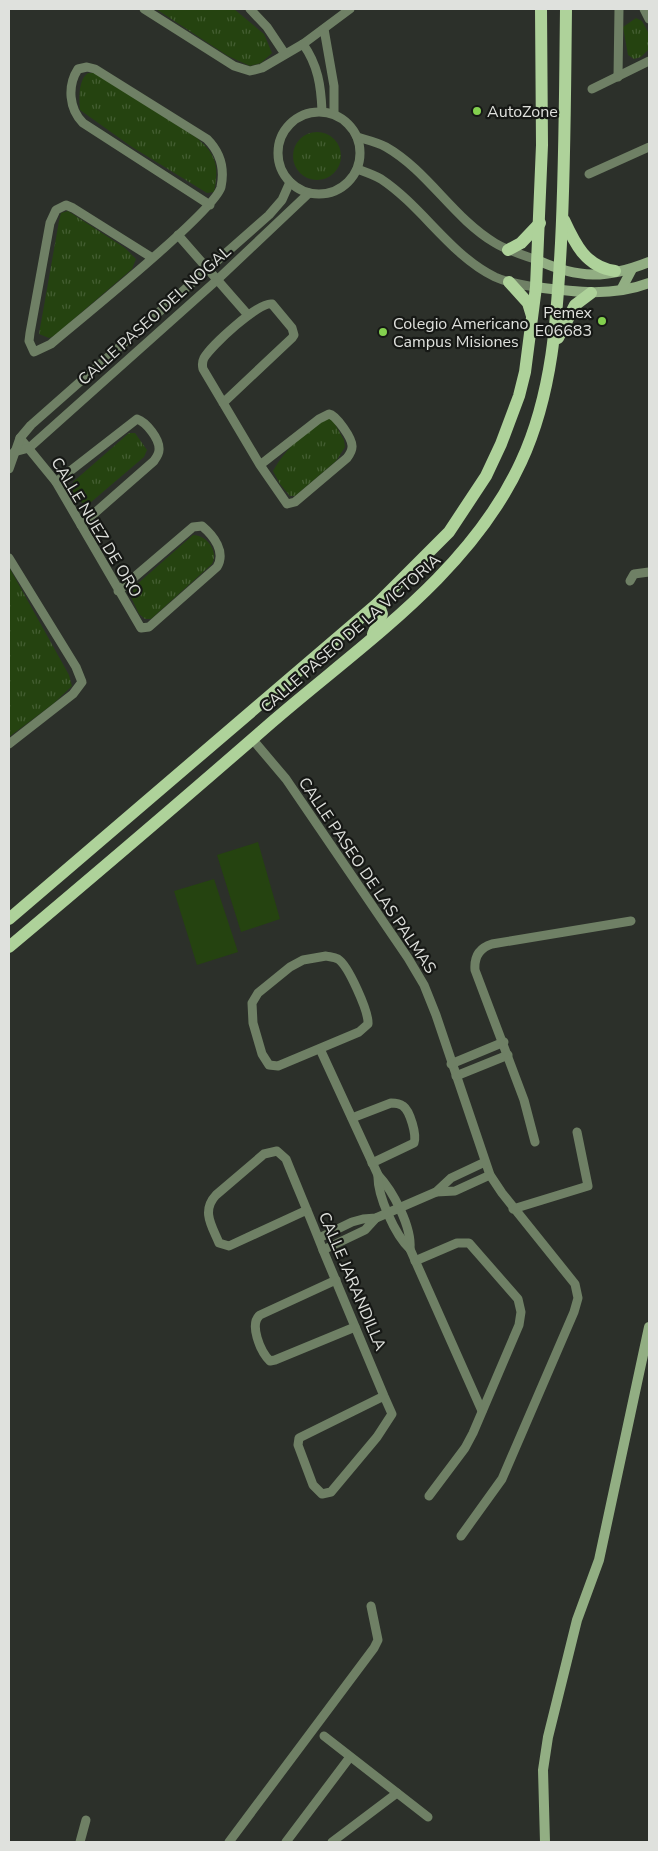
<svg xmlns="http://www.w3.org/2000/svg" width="658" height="1851" font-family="'Nunito Sans',sans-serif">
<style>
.grass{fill:url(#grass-tufts)}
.garden{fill:#254310}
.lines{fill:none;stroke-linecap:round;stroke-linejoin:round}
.street{stroke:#6f8065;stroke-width:9}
.secondary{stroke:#92ae83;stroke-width:10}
.primary{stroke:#aed29a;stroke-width:12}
.poi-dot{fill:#83d04e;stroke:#161815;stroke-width:2}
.labels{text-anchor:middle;stroke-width:4.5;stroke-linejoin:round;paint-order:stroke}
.poi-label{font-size:16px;fill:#dfe1dd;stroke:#161815;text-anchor:start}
.street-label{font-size:16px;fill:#dfe1dd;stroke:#161815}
</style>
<defs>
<pattern id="grass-tufts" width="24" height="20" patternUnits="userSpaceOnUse" patternTransform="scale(1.25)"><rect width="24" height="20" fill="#254310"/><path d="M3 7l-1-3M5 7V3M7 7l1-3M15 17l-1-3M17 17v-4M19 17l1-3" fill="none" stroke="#445e32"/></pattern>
</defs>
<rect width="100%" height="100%" fill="#2c302a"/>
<g class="grass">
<polygon points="156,9 234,9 264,34 272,53 261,63 250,66 228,56"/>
<polygon points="636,18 642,21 649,34 649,49 641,57 634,59 628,55 623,27"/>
<path d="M88,73H95L197,138C217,155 219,167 214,192L207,193L132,147L80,110C79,99 78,80 88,73Z"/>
<circle cx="317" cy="156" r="24"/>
<polygon points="68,211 125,248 136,259 132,269 54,336 49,338 39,334 59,221 61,213"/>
<path d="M331,417L344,440L345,447L336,461L295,496H290L280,484L273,471C285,449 308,427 331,417Z"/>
<path d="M129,433H135L147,450L144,457L90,503L84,504C75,498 71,492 73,482Z"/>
<path d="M193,535C207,535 219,552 212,564L151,619H145L139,614L131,597L135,586Z"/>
<polygon points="9,567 69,675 72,686 53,704 9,737"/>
</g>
<g class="garden">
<polygon points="258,842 280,919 241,932 217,855"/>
<polygon points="214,879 238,952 197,965 174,891"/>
</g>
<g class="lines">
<g class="street">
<polyline points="144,9 234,66 250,71 262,68 303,44 350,9"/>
<polyline points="250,9 267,27 285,54"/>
<polyline points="644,9 649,19"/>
<polyline points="324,29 334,86 334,114"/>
<path d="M303,44C318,65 321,86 322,111"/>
<polyline points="618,77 619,9"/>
<polyline points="592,89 649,61"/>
<circle cx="319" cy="153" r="41"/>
<path d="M357,137C367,140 377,142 386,147C428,171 453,218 495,243C508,251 523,255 537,260"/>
<path d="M357,169C365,172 374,175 381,179C423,207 450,255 495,277C508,283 522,285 536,287"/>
<polyline points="589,174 649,147"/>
<polyline points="178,235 248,315"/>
<path d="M151,257L73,208L66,205L56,210L50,223L30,333L29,341L34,352L51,344C79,320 215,211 221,187C225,168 220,152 207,139L95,69L87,67L78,69C67,86 69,109 83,123L210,205"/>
<path d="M223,403L292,338L294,335L292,328L272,304C259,301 211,346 204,358C202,362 202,365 203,369L260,465L287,504L295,502L347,458C350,454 352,451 352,447C353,439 336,415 329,414L319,419L260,465"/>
<path d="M20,438L56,482L141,628L149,627L217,567C226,552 214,536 202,526L193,527L118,591"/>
<polyline points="14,452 29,448 217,280 309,193"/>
<polyline points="9,469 20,438 31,425 269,215 282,200 290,182"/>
<path d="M56,482L137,419C146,422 160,439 159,450C159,454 156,458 154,461L81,525"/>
<polyline points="9,558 76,667 82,682 73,694 9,744"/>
<polyline points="630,581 634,574 649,572"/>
<polyline points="253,740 286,779 408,958 424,985 436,1015 490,1175 502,1193 575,1284 578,1298 574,1312 502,1479 461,1536"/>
<path d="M326,956C330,957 334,957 338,959C348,965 369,1012 368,1024L359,1032L278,1066L269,1065L262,1054L253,1023L252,1003L258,993L290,967L303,960Z"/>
<path d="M320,1049L378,1175C393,1191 412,1227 410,1249"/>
<polyline points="451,1064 504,1042"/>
<polyline points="456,1076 508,1055"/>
<path d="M352,1118L391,1103C395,1103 399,1103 403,1106C410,1111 417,1135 414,1143L372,1163"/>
<path d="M535,1142L524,1100L475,970C474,957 479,948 492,944L631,921"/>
<path d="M378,1175C377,1195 395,1235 410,1249L482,1411"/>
<polyline points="436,1192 455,1191 490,1175"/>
<polyline points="513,1209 588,1186 577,1132"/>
<path d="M307,1210L229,1246L219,1243C212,1226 201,1211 216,1195L264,1154L277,1151L286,1159C298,1189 311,1219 323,1250L384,1396L392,1414L377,1437L331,1492L322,1494L313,1485L298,1445L299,1438L384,1396"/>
<polyline points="319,1238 352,1222 363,1219 376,1218 436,1192 451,1178 485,1162"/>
<polyline points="323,1250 365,1230 376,1218"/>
<polyline points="415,1261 457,1243 469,1243 518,1299 521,1312 519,1325 473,1433 465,1448 429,1496"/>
<path d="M336,1280L260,1315C249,1324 260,1351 270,1361L275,1360L355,1327"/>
<polyline points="324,1736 428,1817"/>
<polyline points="80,1842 86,1820"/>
<polyline points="229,1842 374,1648 378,1640 371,1606"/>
<polyline points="286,1842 350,1757"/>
<polyline points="332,1842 397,1793"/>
</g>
<g class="secondary">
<path d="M537,260C579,279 606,279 649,262"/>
<path d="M536,287C574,292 612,297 649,283"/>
<polyline points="621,290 632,269"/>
<polyline points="545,1842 543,1770 548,1737 577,1620 599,1560 649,1327"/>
</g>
<g class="primary">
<path d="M564,220C575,244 586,267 615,271"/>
<polyline points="508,250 521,243 540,223"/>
<polyline points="509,282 528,303 532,316"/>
<polyline points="558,338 575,305 591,293"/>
<polyline points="373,634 382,614 378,603"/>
<polyline points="9,919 378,603 449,532 486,476 501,444 519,396 525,372 536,287 542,145 541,9"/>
<path d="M9,947C97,873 185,798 272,722C362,644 470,573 521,462C553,393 557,317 561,243C565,165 565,87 566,9"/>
</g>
</g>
<g class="poi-dot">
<circle cx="477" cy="111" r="5"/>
<circle cx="602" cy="321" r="5"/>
<circle cx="383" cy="332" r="5"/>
</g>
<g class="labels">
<g class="poi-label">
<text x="487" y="117">AutoZone</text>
<text x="592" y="318" text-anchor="end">Pemex<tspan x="592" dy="18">E06683</tspan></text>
<text x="393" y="329">Colegio Americano<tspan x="393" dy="18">Campus Misiones</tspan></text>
</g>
<g class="street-label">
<text transform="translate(154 315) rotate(-42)" y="6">CALLE PASEO DEL NOGAL</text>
<text transform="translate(97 527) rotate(59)" y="6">CALLE NUEZ DE ORO</text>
<text transform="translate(350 633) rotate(-41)" y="6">CALLE PASEO DE LA VICTORIA</text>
<text transform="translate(368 875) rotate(56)" y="6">CALLE PASEO DE LAS PALMAS</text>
<text transform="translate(353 1281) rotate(67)" y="6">CALLE JARANDILLA</text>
</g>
</g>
<rect width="658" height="1851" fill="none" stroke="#dfe1dd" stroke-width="20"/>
</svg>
